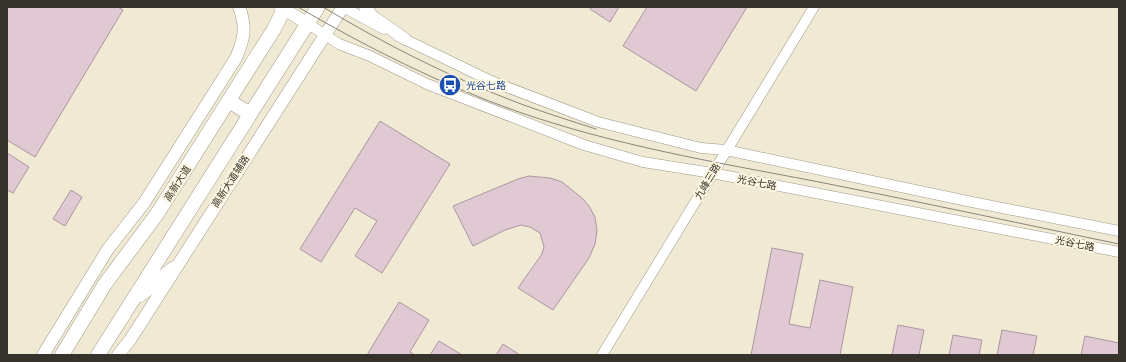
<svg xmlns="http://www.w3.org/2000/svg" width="1126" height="362" font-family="'Fira Sans Condensed','Noto Sans SC',sans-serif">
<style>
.building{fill:#e0c9d3;stroke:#ab96a0}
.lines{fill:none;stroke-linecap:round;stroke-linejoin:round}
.minor-casing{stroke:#a09986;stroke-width:11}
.major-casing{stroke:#a09986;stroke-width:13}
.highway-casing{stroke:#a09986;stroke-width:15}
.minor{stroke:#fff;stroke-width:10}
.major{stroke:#fff;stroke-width:12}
.highway{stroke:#fff;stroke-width:14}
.tram{stroke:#8a8678;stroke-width:1}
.labels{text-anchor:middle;stroke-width:4;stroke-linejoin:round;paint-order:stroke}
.transit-label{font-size:10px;fill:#164399;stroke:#fdf6e1;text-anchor:start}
.street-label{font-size:10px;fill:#35332b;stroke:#fdf6e1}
</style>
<rect width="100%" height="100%" fill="#f0e9d4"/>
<g class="building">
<polygon points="7,7 118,7 123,10 35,157 7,140"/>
<polygon points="591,7 619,7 610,22 590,9"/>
<polygon points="647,7 747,7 696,91 623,46"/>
<polygon points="380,121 450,164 382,273 355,256 377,221 355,208 321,262 300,249"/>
<polygon points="7,153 29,167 13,193 7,190"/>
<polygon points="529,176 550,178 562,182 582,198 589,206 595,217 597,231 595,244 589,258 553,310 518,288 542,254 544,247 540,233 530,227 521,225 505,230 473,246 453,206 518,179"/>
<polygon points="71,190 82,197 65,226 53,219"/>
<polygon points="772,248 803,254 789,324 810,328 820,280 853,287 840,355 751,355"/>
<polygon points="399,302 429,320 410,352 415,355 367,355"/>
<polygon points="898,325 924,330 919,355 892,355"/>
<polygon points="1002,330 1037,336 1033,355 997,355"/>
<polygon points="953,335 982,340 979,355 949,355"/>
<polygon points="1085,336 1119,343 1119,355 1081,355"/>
<polygon points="439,341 462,355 430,355"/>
<polygon points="503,344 520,355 496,355"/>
</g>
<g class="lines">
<g class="minor-casing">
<g id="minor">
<polyline points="343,7 384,29"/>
<polyline points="307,23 339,44 370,56 427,84 584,145 643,162 712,173 1119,252"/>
<polyline points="398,36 491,81 598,122 701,148 726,150 972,202 1119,231"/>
<polyline points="602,355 814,7"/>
</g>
</g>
<g class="major-casing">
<g id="major">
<polyline points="280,7 307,23"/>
<polyline points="365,7 372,16 405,39"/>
<path d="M43,355L108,249L144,203L236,58C244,39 247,27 239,7"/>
<polyline points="118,355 130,340 343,7"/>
</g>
</g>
<g class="highway-casing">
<g id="highway">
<polyline points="229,101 250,114"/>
<polyline points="140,295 174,268"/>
<polyline points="62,355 105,284 157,214 274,29 285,7"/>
<polyline points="98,355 318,7"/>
</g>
</g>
<use href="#minor" class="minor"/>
<use href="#major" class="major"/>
<use href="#highway" class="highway"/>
<g class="tram">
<path d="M298,7C368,48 440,84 516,111C613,145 714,162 814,181C916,201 1018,223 1119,244"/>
<path d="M323,7C386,45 452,78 521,104C546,113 571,121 596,129"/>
</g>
</g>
<defs>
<g id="bus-disc" transform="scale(1.15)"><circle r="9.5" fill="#1a4fb4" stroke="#fdf6e1"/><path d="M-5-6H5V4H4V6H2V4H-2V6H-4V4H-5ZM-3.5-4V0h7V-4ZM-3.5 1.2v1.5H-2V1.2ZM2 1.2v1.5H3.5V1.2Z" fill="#fff"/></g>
</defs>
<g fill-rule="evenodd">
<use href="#bus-disc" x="450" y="85"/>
</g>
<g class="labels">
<g class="transit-label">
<text x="466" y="89">光谷七路</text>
</g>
<g class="street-label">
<text transform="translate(230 181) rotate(-57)" y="4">高新大道辅路</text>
<text transform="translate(707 181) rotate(-59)" y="4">九峰三路</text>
<text transform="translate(757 182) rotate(11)" y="4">光谷七路</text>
<text transform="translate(177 183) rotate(-57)" y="4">高新大道</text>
<text transform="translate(1075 243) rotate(12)" y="4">光谷七路</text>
</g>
</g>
<rect width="1126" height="362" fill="none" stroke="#35332b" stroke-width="16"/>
</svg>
